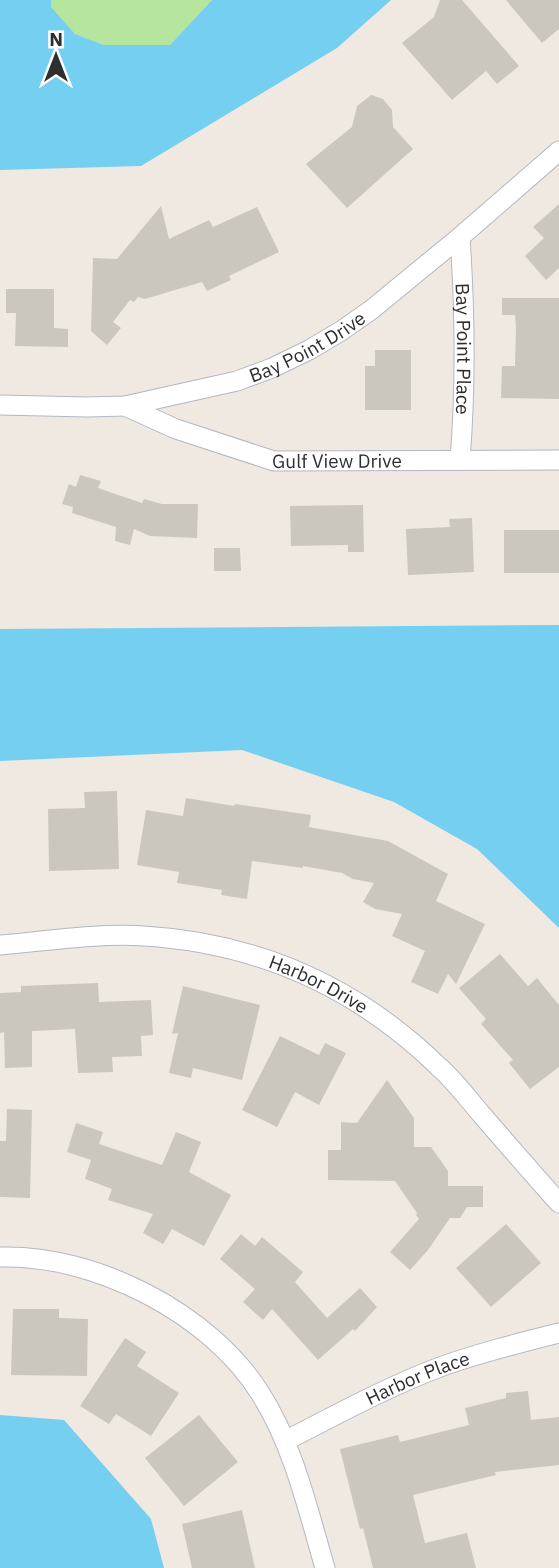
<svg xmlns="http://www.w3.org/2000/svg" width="559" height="1568" font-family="'IBM Plex Sans',sans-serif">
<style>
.green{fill:#b6e59e}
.water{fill:#75cff0}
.building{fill:#cbc7bf}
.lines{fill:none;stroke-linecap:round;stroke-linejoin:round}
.minor-casing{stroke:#b4b7c1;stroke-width:21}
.minor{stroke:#fff;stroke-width:19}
.labels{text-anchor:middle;stroke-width:5;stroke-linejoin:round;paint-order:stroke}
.street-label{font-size:19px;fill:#2e2e2e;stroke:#fff}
</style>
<rect width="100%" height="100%" fill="#efe9e1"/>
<polygon class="green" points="51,0 212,0 170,45 104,45 75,34 50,7"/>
<g class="water">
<polygon points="0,0 51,0 51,7 75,34 104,45 170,45 212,0 391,0 337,48 141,166 0,170"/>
<polygon points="559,625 559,928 477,849 394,802 242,750 0,761 0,629"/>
<polygon points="0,1415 64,1420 151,1519 164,1568 0,1568"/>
</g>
<g class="building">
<polygon points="440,0 462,0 519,66 497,84 486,71 452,100 402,43 434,17"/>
<polygon points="506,0 559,0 559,29 542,43"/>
<polygon points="371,95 383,99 392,110 393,127 413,149 347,208 306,164 352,127 357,106"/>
<polygon points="559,204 559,268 546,280 525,256 544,238 533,227"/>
<polygon points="161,206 169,239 209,220 213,227 257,207 279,252 229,276 231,280 207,291 202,282 145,299 138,297 134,302 130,300 113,322 121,328 107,345 91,331 93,258 117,259"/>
<polygon points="6,289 54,289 54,328 68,329 68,347 15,346 16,313 6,313"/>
<polygon points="502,298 559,298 559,399 501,398 502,366 515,366 516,329 515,315 502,315"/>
<polygon points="375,350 411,350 411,410 365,410 365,366 375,366"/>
<polygon points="80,475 101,481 98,488 142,503 144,499 162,504 198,504 197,538 150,536 134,529 130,545 115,541 116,527 72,513 73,507 62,504 69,484 76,487"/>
<polygon points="363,505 364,552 348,552 348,545 291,546 290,506"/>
<polygon points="472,518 474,572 408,575 406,529 450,527 449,519"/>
<rect x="504" y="530" width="55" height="43"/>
<polygon points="214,548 240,548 241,571 214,571"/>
<polygon points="117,791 119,869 49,871 48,809 85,808 84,792"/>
<polygon points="186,798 234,806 235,804 311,815 309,827 388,841 448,874 436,901 485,924 456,984 448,974 438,994 411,982 425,951 392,936 402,914 375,909 363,902 374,883 353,879 342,873 303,866 303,868 252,861 247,899 221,895 222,890 177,883 179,872 137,865 146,810 183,816"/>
<polygon points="500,954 528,986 537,978 559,1005 559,1067 530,1089 509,1063 513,1060 481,1024 486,1019 459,988"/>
<polygon points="98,983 99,1002 151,1000 153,1035 141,1036 142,1056 112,1057 113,1072 78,1073 75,1029 32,1031 32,1067 5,1068 4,1032 0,1033 0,993 21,992 21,986"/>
<polygon points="183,986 260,1005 242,1080 193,1068 191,1078 169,1073 178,1033 172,1034"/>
<polygon points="280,1036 319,1055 325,1043 346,1053 319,1105 295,1092 277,1127 242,1110"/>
<polygon points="387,1080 414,1118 414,1147 431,1147 448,1171 448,1186 483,1186 483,1207 467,1207 460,1218 450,1218 428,1250 410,1270 390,1252 419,1219 416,1215 417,1213 395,1181 328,1180 328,1150 341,1150 341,1122 357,1123"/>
<polygon points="7,1109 32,1110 30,1198 0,1197 0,1141 6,1141"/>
<polygon points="76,1123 103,1132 99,1144 162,1165 176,1132 201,1142 189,1172 231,1195 204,1246 172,1229 163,1244 143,1233 153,1214 108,1200 112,1189 85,1179 91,1160 67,1152"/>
<polygon points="506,1224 541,1263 491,1307 456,1268"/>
<polygon points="241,1234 255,1246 262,1237 303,1272 295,1282 327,1318 360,1288 377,1307 355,1331 353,1329 318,1360 272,1309 263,1320 243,1302 255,1289 220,1259"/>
<polygon points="13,1309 59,1309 59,1318 88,1319 87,1376 11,1375"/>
<polygon points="125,1338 146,1352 137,1366 179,1393 151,1436 116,1414 109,1424 80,1406"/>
<polygon points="528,1391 531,1420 559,1417 559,1465 495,1472 496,1475 413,1495 425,1543 467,1533 476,1568 373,1568 363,1528 360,1529 340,1449 398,1435 400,1442 469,1425 465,1408 506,1398 506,1393"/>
<polygon points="199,1415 238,1462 184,1506 145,1458"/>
<polygon points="242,1510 255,1568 192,1568 182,1524"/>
</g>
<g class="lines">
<g class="minor-casing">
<g id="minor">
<path id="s1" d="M460,237C465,311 466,386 460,460"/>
<path id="s2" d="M0,405L87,407L125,406L237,381L272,368L309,350L341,331L371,310L460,237L559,151"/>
<path id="s3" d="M125,406L176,429L274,461L559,460"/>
<path id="s4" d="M0,945C47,941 96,933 144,936C258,943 357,987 439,1067C455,1081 468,1099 482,1115C507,1144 533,1174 559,1203"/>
<path d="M0,1257C94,1254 210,1313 260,1393C293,1444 308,1510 325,1568"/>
<path id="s5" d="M285,1441C336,1415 387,1387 440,1367C479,1353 519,1343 559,1333"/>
</g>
</g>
<use href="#minor" class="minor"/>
</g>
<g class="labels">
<g class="street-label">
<text dy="7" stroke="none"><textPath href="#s2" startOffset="318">Bay Point Drive</textPath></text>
<text dy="7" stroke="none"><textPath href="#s1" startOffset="112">Bay Point Place</textPath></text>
<text dy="7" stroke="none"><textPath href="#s3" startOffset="222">Gulf View Drive</textPath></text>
<text dy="7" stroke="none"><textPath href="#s4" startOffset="327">Harbor Drive</textPath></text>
<text dy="7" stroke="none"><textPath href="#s5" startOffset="147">Harbor Place</textPath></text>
</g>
</g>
<g transform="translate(56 56)" stroke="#ffffff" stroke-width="5" paint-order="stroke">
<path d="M0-5L12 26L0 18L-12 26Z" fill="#2e2e2e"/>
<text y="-10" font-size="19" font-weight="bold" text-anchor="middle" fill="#2e2e2e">N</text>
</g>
</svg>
